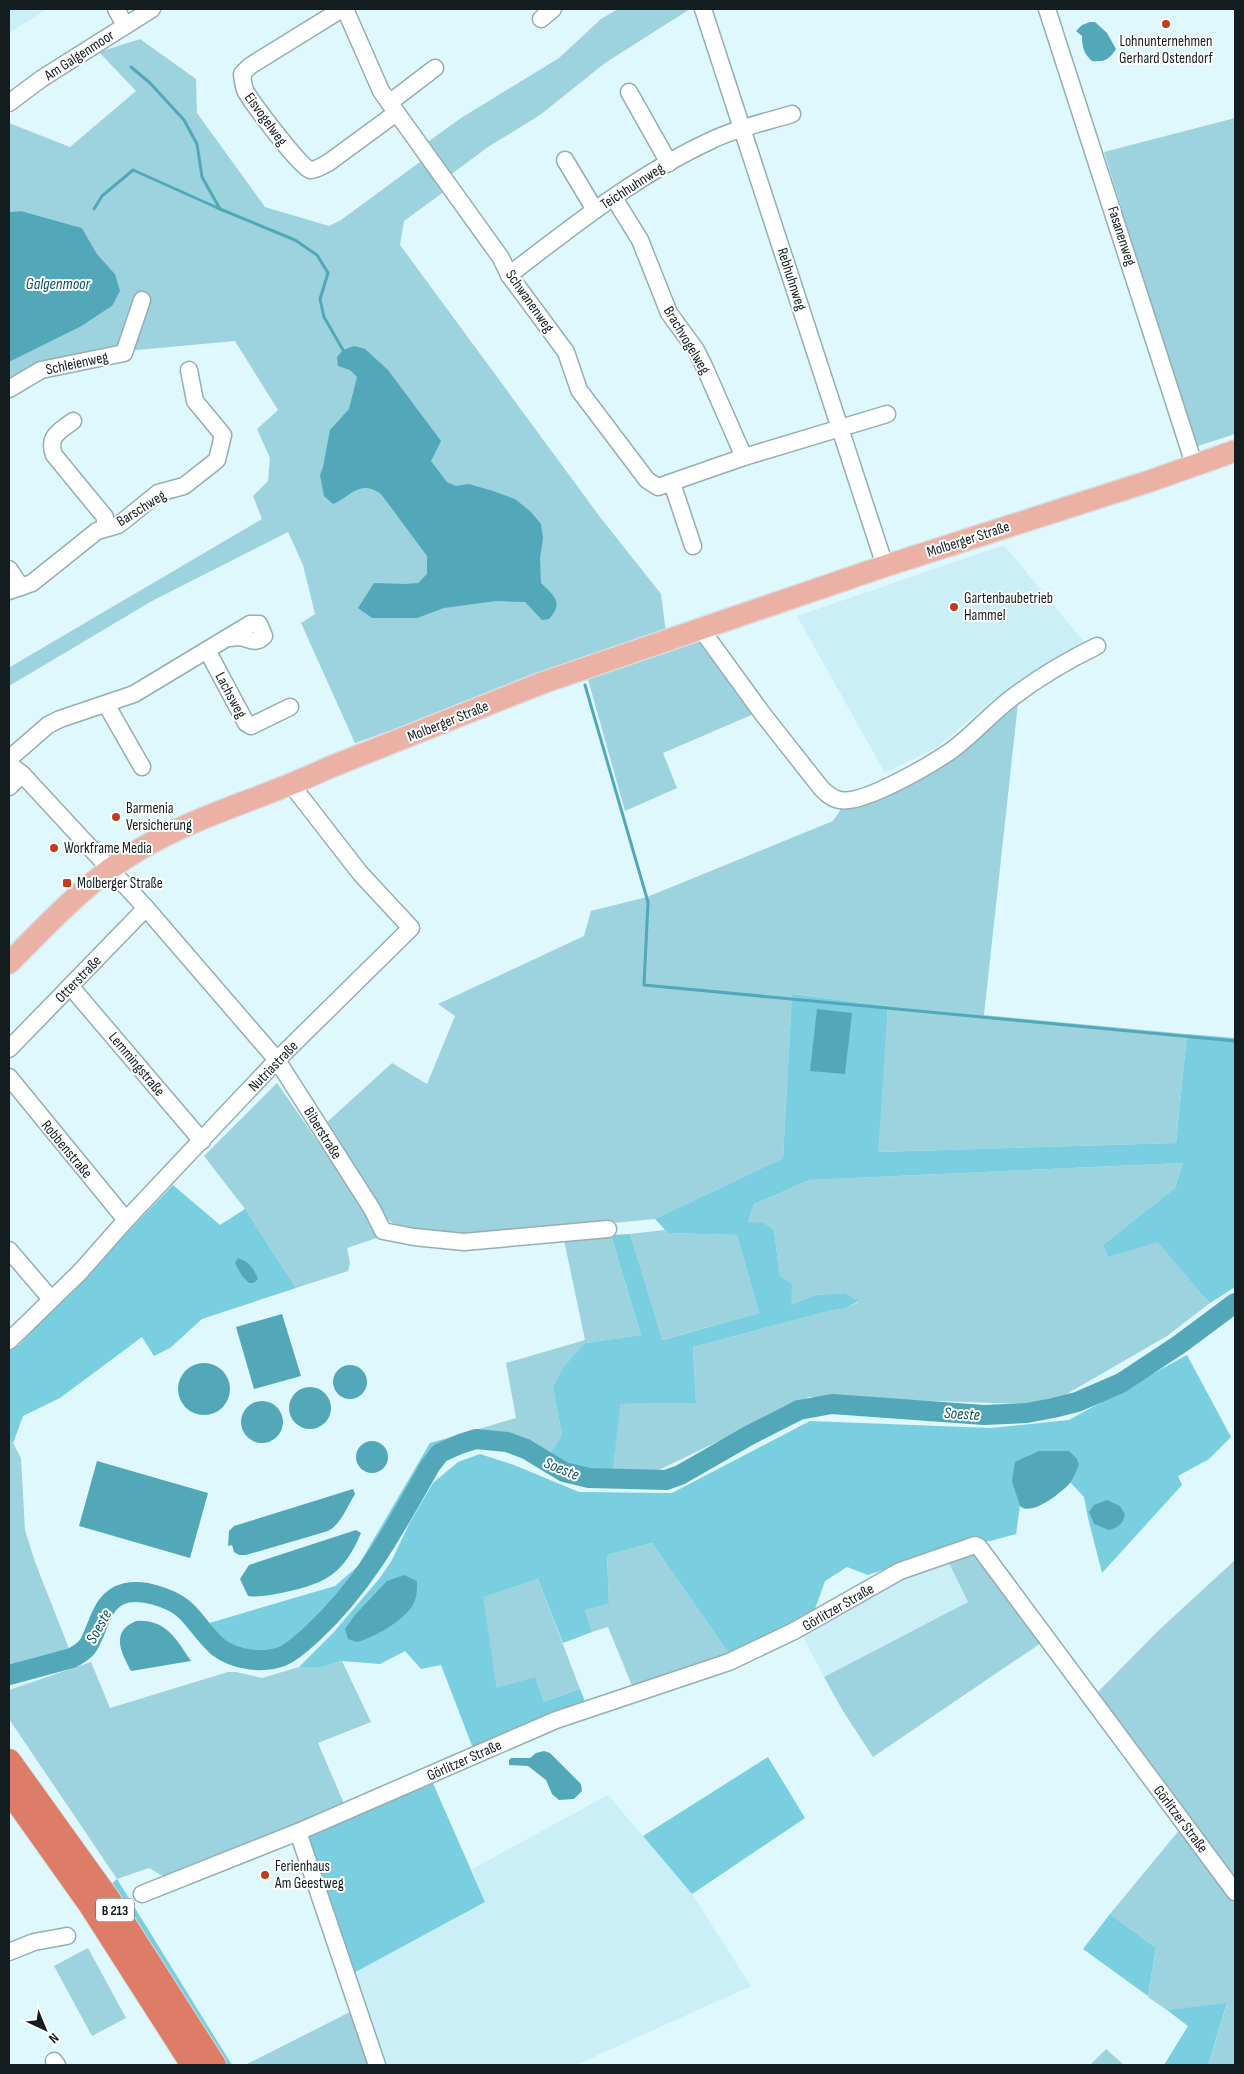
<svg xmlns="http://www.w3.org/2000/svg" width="1244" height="2074" font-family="'Sofia Sans Condensed',sans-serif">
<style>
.built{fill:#cbeff6}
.green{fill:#9cd3de}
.forest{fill:#79cedf}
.water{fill:#52a8b9}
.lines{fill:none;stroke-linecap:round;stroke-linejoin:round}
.stream{stroke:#52a8b9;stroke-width:3}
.river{stroke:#52a8b9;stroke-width:20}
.minor-casing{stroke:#94aeb3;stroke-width:19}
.major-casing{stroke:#d9dbdb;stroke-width:24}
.highway-casing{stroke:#d9dbdb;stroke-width:26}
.minor{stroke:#fff;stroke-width:16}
.major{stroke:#ebb1a4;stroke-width:21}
.highway{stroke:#dd7d68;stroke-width:24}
.poi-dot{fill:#c53a1d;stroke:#fff;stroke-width:2}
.labels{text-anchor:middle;stroke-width:4;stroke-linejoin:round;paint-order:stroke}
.shield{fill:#fff;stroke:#5a6162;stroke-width:1}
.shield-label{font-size:14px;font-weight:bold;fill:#131d1f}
.poi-label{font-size:15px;fill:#131d1f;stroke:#fff;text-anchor:start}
.street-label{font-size:15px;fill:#131d1f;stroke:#fff}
.water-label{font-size:16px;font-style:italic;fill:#065460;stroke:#fff}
</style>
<rect width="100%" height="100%" fill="#def8fe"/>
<g class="built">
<polygon points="9,9 47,9 9,33"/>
<polygon points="1004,545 1085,643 995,698 936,748 885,773 797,616"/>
<polygon points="947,1559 968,1602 824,1677 801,1633 903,1576"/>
<polygon points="608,1795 692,1894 751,1986 576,2065 381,2065 350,1975 485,1902 472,1869"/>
</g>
<g class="green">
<polygon points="618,9 690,9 605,63 540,115 488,147 449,176 425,144 461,118 559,58 601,19"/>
<polygon points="140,39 196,79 197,113 265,207 329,226 341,220 424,159 445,191 404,221 400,245 600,517 661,594 666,633 355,743 301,623 315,614 303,565 288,532 152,601 9,686 10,667 262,519 253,496 268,481 270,458 257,429 278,410 235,341 126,351 9,388 9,362 80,327 112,306 115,274 97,254 82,228 21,211 9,212 9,123 70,147 136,91 99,52"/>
<polygon points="1235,118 1235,434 1195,447 1104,152"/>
<polygon points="697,638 756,713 663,753 677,788 625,811 587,676"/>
<polygon points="1018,703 984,1015 1187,1034 1176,1143 877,1152 888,1006 792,994 783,1158 655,1219 463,1237 397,1226 387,1219 325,1124 392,1063 427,1084 455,1016 438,1004 584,936 591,911 647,897 833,821 843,806 953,759"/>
<polygon points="277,1083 379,1230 380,1237 347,1248 350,1263 348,1271 296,1288 245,1209 204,1156"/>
<polygon points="1183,1163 1175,1188 1103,1245 1108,1257 1158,1241 1203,1296 1210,1303 1167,1336 1065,1395 1027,1404 809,1397 657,1471 613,1470 619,1404 696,1403 693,1347 829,1311 847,1308 858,1302 845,1293 814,1295 791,1305 780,1276 774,1231 748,1222 754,1204 810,1180"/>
<polygon points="665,1230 668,1233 737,1235 759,1313 661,1340 630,1234"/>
<polygon points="611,1235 641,1335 585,1343 553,1387 562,1435 549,1455 508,1438 473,1434 472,1431 516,1418 506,1363 585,1340 564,1240"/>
<polygon points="9,1440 13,1443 21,1458 25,1530 35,1562 70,1651 9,1666"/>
<polygon points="652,1543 730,1655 633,1688 608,1627 592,1632 585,1610 609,1604 607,1555"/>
<polygon points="971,1549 1041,1643 873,1757 843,1711 824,1677 968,1602 947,1559"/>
<polygon points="1235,1560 1235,1886 1094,1696 1158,1631"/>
<polygon points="538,1579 580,1689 543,1702 497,1688 482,1597"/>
<polygon points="342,1661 371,1722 318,1743 345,1806 168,1879 149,1868 117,1879 9,1719 9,1690 91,1662 110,1708 228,1672 236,1672 262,1678 299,1667 321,1667"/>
<polygon points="1181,1828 1235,1901 1235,2065 1208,2065 1227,2004 1167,2010 1148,1997 1156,1948 1110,1914"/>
<polygon points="88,1948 126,2018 92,2036 54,1966"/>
<polygon points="352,2011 372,2065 245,2065"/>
<polygon points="1106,2049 1124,2065 1090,2065"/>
</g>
<g class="forest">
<polygon points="792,994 888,1006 878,1152 1176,1143 1187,1034 1235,1038 1235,1287 1210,1303 1203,1296 1158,1242 1108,1257 1103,1245 1175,1188 1183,1163 810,1180 754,1204 748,1222 764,1223 774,1231 780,1276 792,1285 791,1305 814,1295 845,1293 858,1301 847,1308 829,1311 693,1347 696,1403 620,1404 613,1470 587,1471 549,1455 562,1435 553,1387 564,1367 585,1343 641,1335 611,1235 630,1234 662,1340 759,1313 737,1235 668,1233 655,1219 783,1158"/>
<polygon points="173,1185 220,1225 245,1209 296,1288 202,1319 170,1348 154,1356 142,1337 60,1398 23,1416 13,1443 9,1440 9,1351 19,1345"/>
<polygon points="1187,1355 1231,1437 1209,1459 1178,1476 1182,1485 1102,1573 1088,1518 1084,1497 1070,1482 1079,1465 1017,1494 1020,1506 1016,1534 990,1541 961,1543 868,1575 847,1567 825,1581 815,1609 730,1655 652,1543 607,1555 609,1604 585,1610 592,1632 563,1643 538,1579 483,1597 497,1688 535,1677 543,1702 580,1689 586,1704 474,1751 441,1665 421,1669 405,1651 380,1664 342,1661 321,1667 299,1667 333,1633 379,1579 392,1560 409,1524 433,1483 458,1462 480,1454 514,1465 579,1492 672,1493 810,1421 991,1428 1069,1420"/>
<polygon points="472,1431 473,1434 434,1454 362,1572 335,1607 287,1648 261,1653 230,1646 206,1624 335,1586 358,1566 430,1443"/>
<polygon points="768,1757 805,1818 692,1894 643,1836"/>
<polygon points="432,1781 485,1902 350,1975 305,1836"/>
<polygon points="117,1879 232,2065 220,2065 109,1886"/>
<polygon points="1110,1914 1156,1948 1148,1996 1083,1949"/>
<polygon points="1227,2003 1208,2065 1164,2065 1188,2026 1167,2010"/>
</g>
<g class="water">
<path d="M1090,22H1095L1107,33L1116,49C1109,60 1104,62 1092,61C1084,54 1082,47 1082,36L1076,31L1082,25Z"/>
<polygon points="21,211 82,228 97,254 115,274 120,291 112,306 80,327 9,362 9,212"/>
<path d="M354,346L365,349L388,370L441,441L431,461L447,482L456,486L469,484L493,491L515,499L531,512L541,524L543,538L540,558L541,583C554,596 564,602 549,619L542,620L525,602L496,601L444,608L417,618H372L358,608L374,583L405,584L418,583L427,574V556L381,494C359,479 352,496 333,504L324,496L320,475L323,467L330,430L349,409L357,377L350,370L338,366L337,357L343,350Z"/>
<polygon points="817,1009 852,1013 845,1074 810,1071"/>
<path d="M238,1258C249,1262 254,1268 258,1279L254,1283H249L242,1276L235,1263Z"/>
<polygon points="282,1314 301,1376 254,1389 236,1327"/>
<circle cx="204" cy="1389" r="26"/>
<circle cx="350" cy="1382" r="17"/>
<circle cx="310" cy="1408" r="21"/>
<circle cx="262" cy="1422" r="21"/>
<circle cx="372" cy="1457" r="16"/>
<path d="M1039,1451H1069L1077,1459L1079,1465C1076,1471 1074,1478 1070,1483C1061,1493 1031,1517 1020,1506L1012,1481L1015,1462Z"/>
<polygon points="97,1461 208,1493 190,1558 79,1526"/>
<path d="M353,1489L355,1494C347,1507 341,1524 328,1531L246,1555H239L234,1552L232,1545L228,1546L229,1531L234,1526Z"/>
<path d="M1107,1500L1120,1506L1125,1514C1123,1524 1119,1527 1109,1530L1094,1524L1089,1512L1094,1505Z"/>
<path d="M356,1530L361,1533C344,1573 327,1583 286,1592C273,1594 261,1598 248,1596L240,1579L249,1565Z"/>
<path d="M404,1575L417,1581C417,1589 417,1597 413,1605C403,1621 375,1637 357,1642L348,1639L345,1629L355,1615L387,1581Z"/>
<path d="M136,1621C166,1619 176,1639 191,1661L131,1671C121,1652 110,1632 136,1621Z"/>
<polygon points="544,1751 550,1753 581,1784 582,1791 574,1799 559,1800 552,1794 546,1780 528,1766 509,1765 509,1760 511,1758 530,1758 536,1753"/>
</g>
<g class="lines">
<g class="stream">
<polyline points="131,67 150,83 184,120 197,144 202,177 220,209"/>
<polyline points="94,209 102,196 133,170 220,209 295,240 317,255 328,273 320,299 324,317 343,350"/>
<polyline points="585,685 648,902 644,985 1235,1041"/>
</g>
<path class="river" d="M9,1675L72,1658C79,1654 86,1650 89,1644C100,1625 101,1599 126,1593C136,1591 145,1592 155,1595C194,1606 192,1624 218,1647C235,1660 263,1664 283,1656C294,1651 304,1641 313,1633C365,1585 396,1526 430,1466L440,1453L460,1444L476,1439L507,1442L526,1449L564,1472L589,1478L666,1480L680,1475L748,1436L799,1410L832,1404L984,1415L1027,1413L1053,1408L1077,1402L1121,1383L1180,1344L1235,1303"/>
<g class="minor-casing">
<g id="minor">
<polyline points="116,9 125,25"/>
<path d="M342,9L250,66L242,74C243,80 243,87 246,92C253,104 301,168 310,170C316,170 322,166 328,163L396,113"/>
<polyline points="345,9 381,91 501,258 509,275 566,352 579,390 647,480 658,487 744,457 887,414"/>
<polyline points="703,9 885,566"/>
<polyline points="1047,9 1194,464"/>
<polyline points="541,19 553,9"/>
<polyline points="629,92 669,163"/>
<polyline points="9,103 41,79 152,9"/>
<polyline points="389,103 435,68"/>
<polyline points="565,160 595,210"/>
<polyline points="614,198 640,240 669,313 696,350 704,366 744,457"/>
<path d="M509,275C573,226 638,174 712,140C737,128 766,122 792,114"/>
<polyline points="9,389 41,370 124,353 142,300"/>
<path d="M73,421C60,431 47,436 54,455L105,517V528"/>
<polyline points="672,483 693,546"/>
<polyline points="9,569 21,587"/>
<polyline points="9,591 32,583 97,531 118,525 126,519 158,493 184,486 217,460 223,435 195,401 189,370"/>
<path d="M701,629L762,713L821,788C826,793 832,799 840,800C863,805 932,764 952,750C974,734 991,713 1013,697C1038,678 1068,660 1097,646"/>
<polyline points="207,650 246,723 251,726 290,707"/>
<polyline points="106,704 142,767"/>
<path d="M9,759L48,725L60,719L134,694L250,624H259L264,636C256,645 250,639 240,637C236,637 231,638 227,638"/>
<polyline points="9,764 22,774 146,908 277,1060 372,1209 383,1231 414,1237 464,1242 608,1229"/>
<polyline points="9,787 22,774"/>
<polyline points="71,987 202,1141"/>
<polyline points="9,1049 146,908"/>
<polyline points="9,1077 126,1220"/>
<polyline points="9,1250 51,1299"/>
<polyline points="9,1341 80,1272 126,1220 277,1060 411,928 360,873 297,792 294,784"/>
<polyline points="298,1832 377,2065"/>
<polyline points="142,1894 298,1832 556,1720 729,1662 794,1631 900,1571 975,1545 979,1547 1235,1892"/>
<polyline points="9,1952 34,1942 67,1936"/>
<polyline points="54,2061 57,2065"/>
</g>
</g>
<g class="major-casing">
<path id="major" d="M9,963C49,923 88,880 137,851C196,815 265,798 328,768L542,683L885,566L1150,481L1235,451"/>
</g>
<g class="highway-casing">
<g id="highway">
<polyline points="9,1761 108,1899 214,2065"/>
<polyline points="9,1790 90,1904 193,2065"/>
</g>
</g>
<use href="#minor" class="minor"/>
<use href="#major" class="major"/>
<use href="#highway" class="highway"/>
</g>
<g class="poi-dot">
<circle cx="1166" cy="24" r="5"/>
<circle cx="954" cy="607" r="5"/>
<circle cx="116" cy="817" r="5"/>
<circle cx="54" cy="848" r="5"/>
<rect x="62" y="878" width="10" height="10" rx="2.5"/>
<circle cx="265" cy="1875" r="5"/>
</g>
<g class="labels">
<rect class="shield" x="96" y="1898.5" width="38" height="23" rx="4"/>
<g class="shield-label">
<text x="115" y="1915">B 213</text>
</g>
<g class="poi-label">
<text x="1166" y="46" text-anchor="middle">Lohnunternehmen<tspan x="1166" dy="17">Gerhard Ostendorf</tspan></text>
<text x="964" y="603">Gartenbaubetrieb<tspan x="964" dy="17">Hammel</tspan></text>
<text x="126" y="813">Barmenia<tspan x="126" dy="17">Versicherung</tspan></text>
<text x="64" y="853">Workframe Media</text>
<text x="77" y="888">Molberger Straße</text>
<text x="275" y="1871">Ferienhaus<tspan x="275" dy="17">Am Geestweg</tspan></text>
</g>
<g class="street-label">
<text transform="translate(79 55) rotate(-33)" y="5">Am Galgenmoor</text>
<text transform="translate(266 119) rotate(54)" y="5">Eisvogelweg</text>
<text transform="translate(632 186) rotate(-33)" y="5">Teichhuhnweg</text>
<text transform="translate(1122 236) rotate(72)" y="5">Fasanenweg</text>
<text transform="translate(792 279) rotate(72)" y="5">Rebhuhnweg</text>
<text transform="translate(530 301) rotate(55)" y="5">Schwanenweg</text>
<text transform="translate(687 340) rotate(59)" y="5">Brachvogelweg</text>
<text transform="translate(77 363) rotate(-12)" y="5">Schleienweg</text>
<text transform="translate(141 508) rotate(-32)" y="5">Barschweg</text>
<text transform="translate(968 539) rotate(-18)" y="5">Molberger Straße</text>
<text transform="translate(231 695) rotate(62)" y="5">Lachsweg</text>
<text transform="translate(448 721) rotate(-22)" y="5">Molberger Straße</text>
<text transform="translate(78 979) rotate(-46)" y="5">Otterstraße</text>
<text transform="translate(137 1064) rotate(50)" y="5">Lemmingstraße</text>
<text transform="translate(273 1066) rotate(-46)" y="5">Nutriastraße</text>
<text transform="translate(323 1133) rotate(58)" y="5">Biberstraße</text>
<text transform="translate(67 1149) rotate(50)" y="5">Robbenstraße</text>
<text transform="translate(838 1607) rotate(-30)" y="5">Görlitzer Straße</text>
<text transform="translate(464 1760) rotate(-24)" y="5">Görlitzer Straße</text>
<text transform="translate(1181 1819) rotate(53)" y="5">Görlitzer Straße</text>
</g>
<g class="water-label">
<text x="58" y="289">Galgenmoor</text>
<text transform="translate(962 1413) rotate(4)" y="6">Soeste</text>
<text transform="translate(562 1468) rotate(22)" y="6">Soeste</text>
<text transform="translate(98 1626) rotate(-61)" y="6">Soeste</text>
</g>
</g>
<rect width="1244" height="2074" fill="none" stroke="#131d1f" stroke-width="20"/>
<g transform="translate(45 2029) rotate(136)" stroke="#ffffff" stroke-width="4" paint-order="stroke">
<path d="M0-4L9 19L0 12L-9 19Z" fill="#131d1f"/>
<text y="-8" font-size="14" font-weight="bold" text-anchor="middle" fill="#131d1f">N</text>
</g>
</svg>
